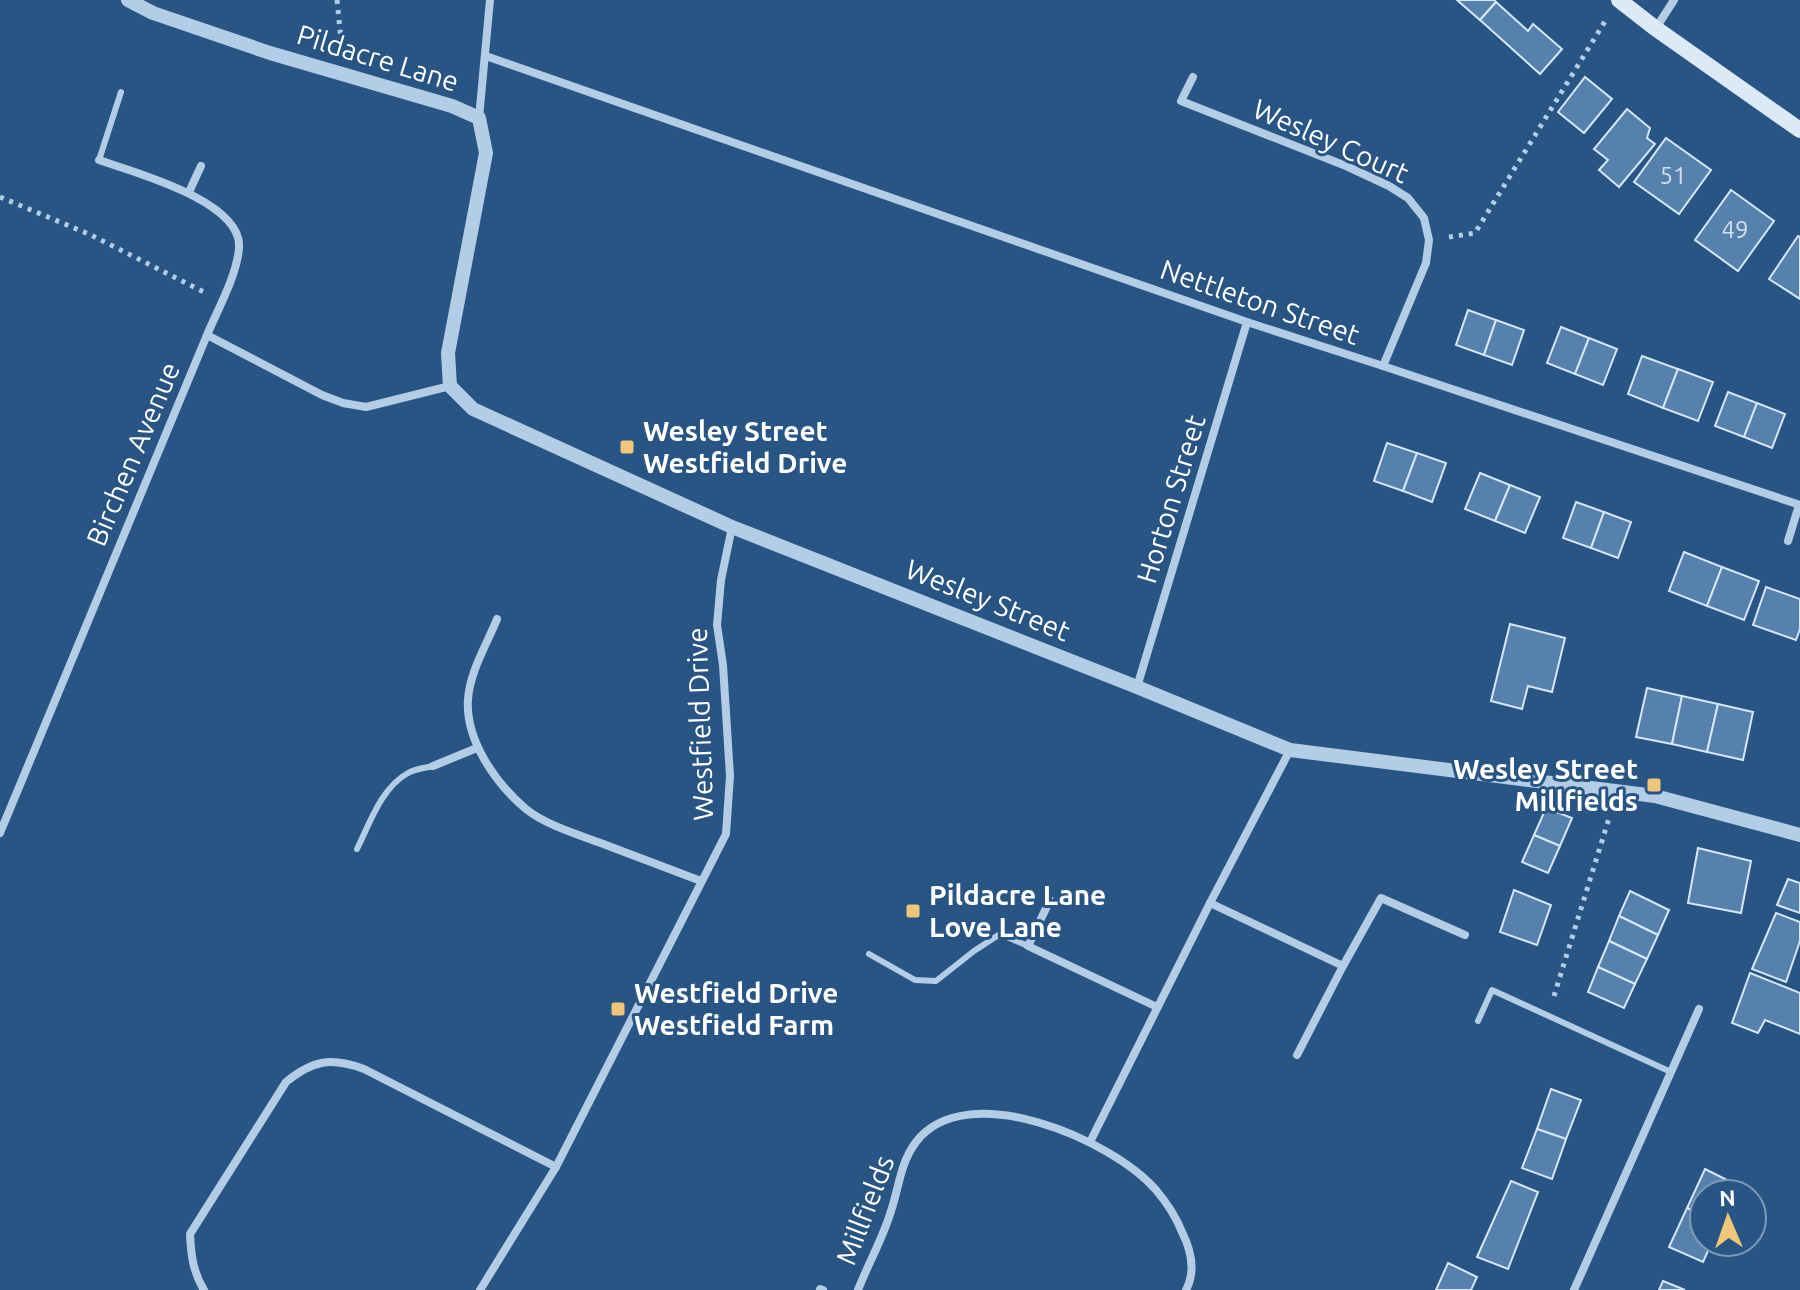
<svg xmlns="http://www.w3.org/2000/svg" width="1800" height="1290" font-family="Ubuntu,sans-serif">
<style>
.building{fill:#5681ad;stroke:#d6e6f6;stroke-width:2}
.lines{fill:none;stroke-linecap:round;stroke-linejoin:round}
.path{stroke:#b3cde7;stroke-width:5;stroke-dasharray:4 6;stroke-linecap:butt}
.service{stroke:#b3cde7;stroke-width:6}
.minor{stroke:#b3cde7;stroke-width:8}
.tertiary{stroke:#b3cde7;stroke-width:14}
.secondary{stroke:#dde9f6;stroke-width:16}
.poi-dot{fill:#eec77a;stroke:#295584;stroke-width:3}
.labels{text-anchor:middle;stroke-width:6;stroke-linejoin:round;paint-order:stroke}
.number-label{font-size:24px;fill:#d5e0ea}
.street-label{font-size:28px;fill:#fff;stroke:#295584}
.poi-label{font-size:28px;font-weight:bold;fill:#fff;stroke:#295584;text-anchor:start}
</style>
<rect width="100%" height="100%" fill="#295584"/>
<g class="building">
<polygon points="1457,0 1494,0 1496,2 1480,20"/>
<polygon points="1496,2 1528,31 1533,24 1562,49 1540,74 1480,20"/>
<polygon points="1585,77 1612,99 1584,133 1558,112"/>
<polygon points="1627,109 1650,128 1647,138 1655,144 1619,187 1599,170 1608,160 1594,149"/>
<polygon points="1666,138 1711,170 1679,214 1634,182"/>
<polygon points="1731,190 1774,221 1738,271 1695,240"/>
<polygon points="1798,236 1800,237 1800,299 1769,279"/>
<polygon points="1468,310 1496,320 1484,355 1456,345"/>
<polygon points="1496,320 1524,330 1512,365 1484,355"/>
<polygon points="1561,327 1589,338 1575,374 1547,363"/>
<polygon points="1589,338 1617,349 1603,385 1575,374"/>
<polygon points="1642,356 1678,369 1663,408 1628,394"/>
<polygon points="1678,369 1713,382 1698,421 1663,408"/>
<polygon points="1728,392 1757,403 1744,437 1715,426"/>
<polygon points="1757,403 1785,414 1772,448 1744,437"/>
<polygon points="1387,443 1417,453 1403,491 1374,481"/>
<polygon points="1417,453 1446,463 1432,502 1403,491"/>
<polygon points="1480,473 1510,485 1495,521 1465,509"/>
<polygon points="1510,485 1540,497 1525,533 1495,521"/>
<polygon points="1576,502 1604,512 1591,548 1563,538"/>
<polygon points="1604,512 1631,522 1618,558 1591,548"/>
<polygon points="1684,552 1722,567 1707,606 1669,591"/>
<polygon points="1722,567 1759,581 1744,620 1707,606"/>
<polygon points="1766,587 1800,599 1800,629 1796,640 1753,625"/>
<polygon points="1510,624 1565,638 1552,692 1528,686 1522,709 1491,701"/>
<polygon points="1647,688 1682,696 1672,744 1636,737"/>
<polygon points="1682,696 1718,704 1707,752 1672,744"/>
<polygon points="1718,704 1753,712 1743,760 1707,752"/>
<polygon points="1546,808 1572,818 1560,846 1534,835"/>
<polygon points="1534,835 1560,846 1548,873 1522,862"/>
<polygon points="1698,848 1751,861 1741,913 1688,903"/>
<polygon points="1788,879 1800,883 1800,913 1777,905"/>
<polygon points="1514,890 1551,905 1537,945 1500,932"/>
<polygon points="1630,891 1669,910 1658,935 1619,916"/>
<polygon points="1776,913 1800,922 1800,941 1786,982 1752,969"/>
<polygon points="1619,916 1658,935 1647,959 1609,941"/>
<polygon points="1609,941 1647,959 1635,984 1598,967"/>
<polygon points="1598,967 1635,984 1624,1008 1588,992"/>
<polygon points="1750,973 1800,993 1800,1034 1765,1020 1758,1033 1732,1023"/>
<polygon points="1551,1089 1581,1100 1566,1139 1537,1129"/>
<polygon points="1537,1129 1566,1139 1552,1179 1522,1168"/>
<polygon points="1705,1169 1737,1185 1733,1194 1704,1194 1704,1216 1687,1208"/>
<polygon points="1511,1181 1538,1192 1508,1269 1477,1257"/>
<polygon points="1687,1208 1704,1216 1704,1242 1712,1242 1703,1262 1669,1247"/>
<polygon points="1448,1263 1477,1277 1471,1290 1436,1290"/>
<polygon points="1663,1281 1685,1290 1659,1290"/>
</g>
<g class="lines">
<g class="path">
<polyline points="337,0 342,50"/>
<polyline points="0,197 91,235 206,293"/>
<polyline points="1449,237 1475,233 1607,18"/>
<polyline points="1554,996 1610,815"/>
</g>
<g class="service">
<polyline points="99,160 121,92"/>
<path d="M357,849C370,823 381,788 408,773C415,769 425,768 433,766"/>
<polyline points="869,954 915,980 936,981 974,951 1000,934 1028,946"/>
<polyline points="1478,1021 1492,990 1671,1072"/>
</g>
<g class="minor">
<polyline points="1656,28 1674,0"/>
<polyline points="486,56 1247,322 1383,366 1800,505"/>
<polyline points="1193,77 1181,101 1346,166 1389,186 1408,198 1424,218 1429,240 1426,263 1383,366"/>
<polyline points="479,118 490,0"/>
<path d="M99,160C133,172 243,201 239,248C237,275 218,309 207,335"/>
<polyline points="189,192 201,166"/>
<polyline points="1788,541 1799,505"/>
<path d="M497,619C487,644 470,671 468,699C465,740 496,784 526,809C544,824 576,834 598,842C632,855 667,868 701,881"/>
<polyline points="1137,687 1247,322"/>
<polyline points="433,766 477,748"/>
<polyline points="0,833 207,335 322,395 343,403 366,407 450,386"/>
<polyline points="1050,900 1028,946 1157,1007"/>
<polyline points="1210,903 1343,966"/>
<polyline points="1297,1055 1343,966 1381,898 1465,935"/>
<polyline points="1090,1142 1210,903 1290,750"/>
<polyline points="820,1289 823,1290"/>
<path d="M204,1290C193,1272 191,1255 190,1234L286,1082C313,1060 331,1057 364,1069L556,1167"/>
<polyline points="480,1290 556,1167 726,834 730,776 723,665 717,625 721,580 732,527"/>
<path d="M858,1290C868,1264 883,1238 891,1211C899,1188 900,1163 916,1142C966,1076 1113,1140 1156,1190C1167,1203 1176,1217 1182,1232C1191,1250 1196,1271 1186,1290"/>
<polyline points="1574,1290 1699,1009"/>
</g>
<polyline class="tertiary" points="128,0 153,13 270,53 452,106 479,118 486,153 448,353 450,386 473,409 732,527 1137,687 1290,750 1655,796 1800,835"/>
<polyline class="secondary" points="1619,0 1655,28 1800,130"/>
</g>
<g class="poi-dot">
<rect x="619" y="439" width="16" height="16" rx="4"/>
<rect x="1646" y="777" width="16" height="16" rx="4"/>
<rect x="905" y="903" width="16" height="16" rx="4"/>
<rect x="610" y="1001" width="16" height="16" rx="4"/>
</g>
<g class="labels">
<g class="number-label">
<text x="1673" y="184">51</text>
<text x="1735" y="238">49</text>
</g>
<g class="street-label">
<text transform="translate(378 58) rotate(17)" y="10">Pildacre Lane</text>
<text transform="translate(1331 141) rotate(24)" y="10">Wesley Court</text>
<text transform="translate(1260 302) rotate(19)" y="10">Nettleton Street</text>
<text transform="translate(133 454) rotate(-67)" y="10">Birchen Avenue</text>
<text transform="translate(1171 499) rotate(-73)" y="10">Horton Street</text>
<text transform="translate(988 600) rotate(22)" y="10">Wesley Street</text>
<text transform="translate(700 724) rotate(-92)" y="10">Westfield Drive</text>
<text transform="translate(865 1210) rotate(-69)" y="10">Millfields</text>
</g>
<g class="poi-label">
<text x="643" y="441">Wesley Street<tspan x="643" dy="32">Westfield Drive</tspan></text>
<text x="1638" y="779" text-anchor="end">Wesley Street<tspan x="1638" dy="32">Millfields</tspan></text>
<text x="929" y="905">Pildacre Lane<tspan x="929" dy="32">Love Lane</tspan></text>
<text x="634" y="1003">Westfield Drive<tspan x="634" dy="32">Westfield Farm</tspan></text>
</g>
</g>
<g transform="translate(1728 1218) rotate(358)"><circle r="38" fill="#295584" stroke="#7f99b5" stroke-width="2"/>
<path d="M0-6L14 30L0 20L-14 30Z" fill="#eec77a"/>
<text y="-12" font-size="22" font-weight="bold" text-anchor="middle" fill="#ffffff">N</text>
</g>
</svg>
